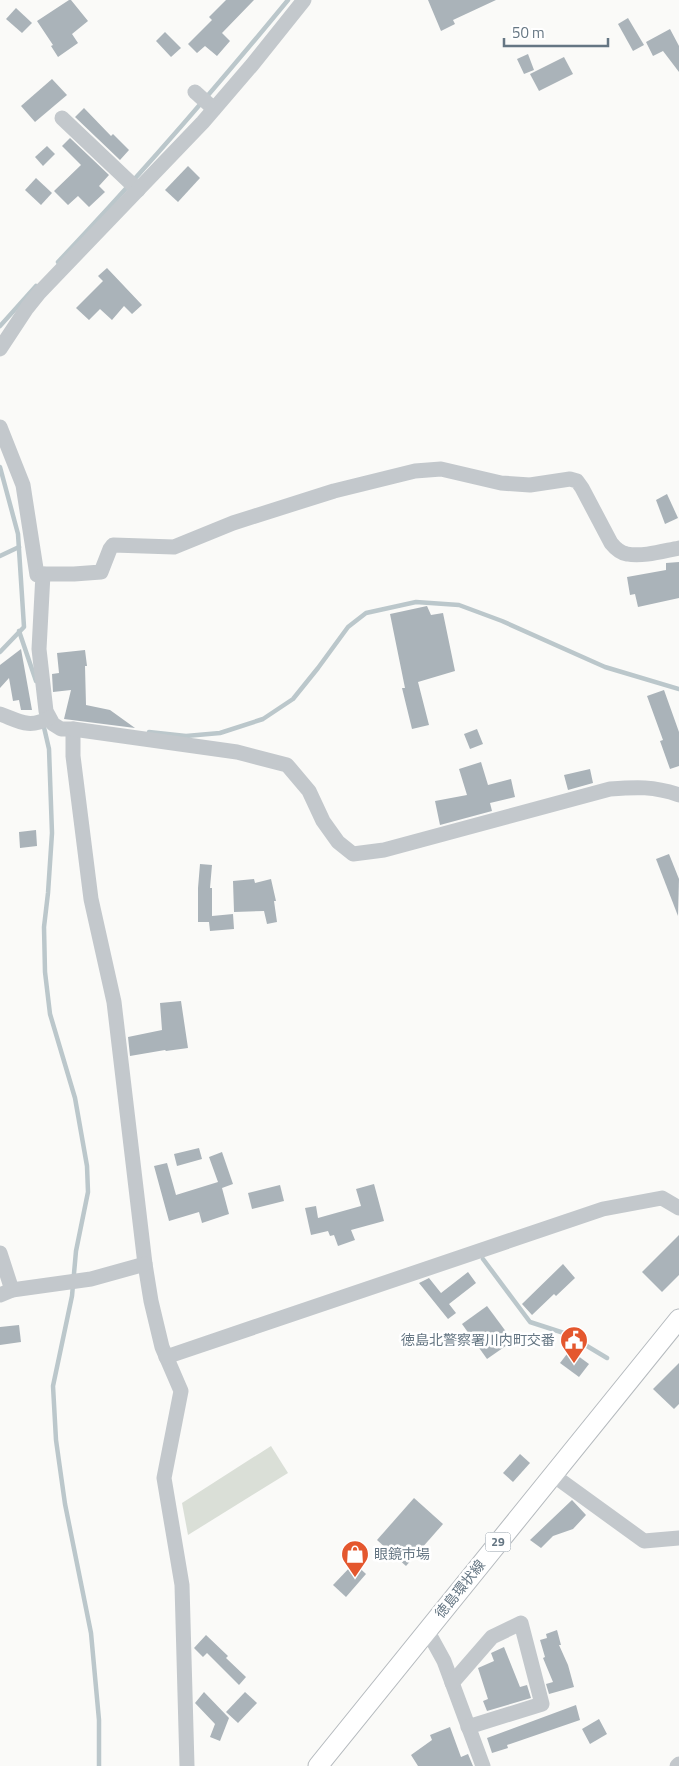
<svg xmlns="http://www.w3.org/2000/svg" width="679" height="1766" font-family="'Titillium Web','Noto Sans JP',sans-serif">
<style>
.green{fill:#dadfd7}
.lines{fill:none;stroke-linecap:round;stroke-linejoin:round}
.stream{stroke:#bbc7cb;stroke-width:4.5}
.building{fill:#aab3b9}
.major-casing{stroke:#b5babe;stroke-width:21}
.minor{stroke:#c3c8cc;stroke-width:15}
.major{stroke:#fff;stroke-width:19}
.labels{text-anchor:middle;stroke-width:5;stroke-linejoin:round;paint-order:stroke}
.shield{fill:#fff;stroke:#939fa8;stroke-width:1}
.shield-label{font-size:12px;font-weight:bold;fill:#657683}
.poi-label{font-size:14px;fill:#657683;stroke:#fff;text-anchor:end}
.street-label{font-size:14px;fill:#657683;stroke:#fff}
</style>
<rect width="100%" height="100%" fill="#fafaf8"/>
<polygon class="green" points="271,1446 288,1473 188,1535 182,1503"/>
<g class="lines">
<g class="stream">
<path d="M58,262C138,178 214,90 288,0"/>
<polyline points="0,326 36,286"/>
<polyline points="0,467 18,534 24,627 0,652"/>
<polyline points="0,556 19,547"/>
<polyline points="19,631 36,681"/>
<polyline points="43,723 49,749 52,833 48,893 44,927 45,972 50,1014 75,1098 87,1166 88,1192 76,1251 72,1296 53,1386 56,1440 65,1504 91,1633 99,1720 99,1766"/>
<polyline points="149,732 186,736 220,733 263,719 293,699 318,668 348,627 366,613 416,602 459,605 502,621 605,667 679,689"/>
<polyline points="483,1259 530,1322 567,1334 607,1358"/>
</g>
</g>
<g class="building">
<polygon points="69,0 71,0 88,21 72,34 78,43 58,57 51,46 53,45 37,21"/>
<polygon points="226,0 254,0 222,33 230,41 217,56 205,46 197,53 188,44 212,20 209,17"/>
<polygon points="428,0 496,0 453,20 455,24 441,31"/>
<polygon points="16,8 32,23 22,33 6,19"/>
<polygon points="628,18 644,45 633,51 618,24"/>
<polygon points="670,29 679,46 679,72 663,51 653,56 646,42"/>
<polygon points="165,32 181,48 171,57 156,41"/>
<polygon points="528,54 534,70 524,74 517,59"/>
<polygon points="564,57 573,74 539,91 530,74"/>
<polygon points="52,79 67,95 35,122 21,106"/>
<polygon points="84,108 111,136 113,134 129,150 120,160 75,117"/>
<polygon points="70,138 109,175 99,186 105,192 89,207 78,196 68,205 54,191 81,165 62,146"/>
<polygon points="47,146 55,154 43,166 35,157"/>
<polygon points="188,166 200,178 178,202 165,190"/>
<polygon points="36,178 52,193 41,205 25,190"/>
<polygon points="107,268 142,305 132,314 124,306 112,320 100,309 89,320 76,308 103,281 98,276"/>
<polygon points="667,494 678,518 665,524 656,500"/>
<polygon points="679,562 679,598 638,607 635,594 630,595 627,577 666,570 666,563"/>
<polygon points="427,606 431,615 443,613 455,671 418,682 429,725 412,729 402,688 405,688 390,614"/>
<polygon points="21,649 32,710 21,710 19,700 13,701 9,678 0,688 0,665"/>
<polygon points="85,650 87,666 85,666 86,705 110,710 135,728 64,719 71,690 53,692 52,674 59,673 57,653"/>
<polygon points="664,690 679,732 679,766 670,769 660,741 663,740 647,696"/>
<polygon points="477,729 483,744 470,749 464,734"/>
<polygon points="481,762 488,785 511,779 515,797 490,803 492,811 440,825 435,801 467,795 459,769"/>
<polygon points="590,769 593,783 568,790 564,775"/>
<polygon points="36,830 37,846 20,848 19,832"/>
<polygon points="669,854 679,879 678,916 656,859"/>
<polygon points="200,864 212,865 210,888 212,888 212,916 233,914 234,929 210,931 209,922 198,922 198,888"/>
<polygon points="254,879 255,883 271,879 276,901 274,901 277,922 267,924 264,911 234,912 233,881"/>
<polygon points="181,1001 188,1048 166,1051 165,1050 130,1056 128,1037 162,1030 160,1003"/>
<polygon points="199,1148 202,1159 177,1166 174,1154"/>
<polygon points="222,1152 233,1184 222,1188 229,1214 202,1223 199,1212 169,1221 154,1166 167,1163 176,1195 218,1182 209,1157"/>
<polygon points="374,1184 384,1221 351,1230 355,1240 338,1246 334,1235 330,1236 328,1231 311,1235 305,1208 316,1206 318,1218 361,1206 356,1189"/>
<polygon points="280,1185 284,1201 252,1209 248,1193"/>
<polygon points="679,1235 679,1275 662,1292 642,1272"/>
<polygon points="563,1264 575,1278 556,1296 554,1294 532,1315 522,1304"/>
<polygon points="468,1272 476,1283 449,1304 456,1313 448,1319 419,1283 429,1278 441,1293"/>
<polygon points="487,1306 513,1341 487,1359 462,1324"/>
<polygon points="19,1325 21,1342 0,1345 0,1327"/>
<polygon points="570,1350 589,1364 579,1377 560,1363"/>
<polygon points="679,1363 679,1404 674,1409 653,1389"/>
<polygon points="520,1454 530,1463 513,1482 503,1473"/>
<polygon points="414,1498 443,1524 406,1566 377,1540"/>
<polygon points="572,1500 586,1515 573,1529 553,1536 541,1548 530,1540"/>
<polygon points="354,1563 366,1574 346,1597 333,1585"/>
<polygon points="557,1630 561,1645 559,1645 568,1665 574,1687 549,1694 546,1684 553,1682 543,1658 545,1657 540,1640 547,1638 546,1634"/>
<polygon points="206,1635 228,1656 226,1658 246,1677 239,1685 207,1653 203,1657 194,1648"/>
<polygon points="504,1647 520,1687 527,1685 531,1698 487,1711 483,1701 488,1699 478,1668 494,1661 491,1653"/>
<polygon points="204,1692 229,1718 220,1741 210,1737 215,1724 195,1703"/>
<polygon points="245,1692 257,1703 238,1723 226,1712"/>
<polygon points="576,1705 580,1720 507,1745 508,1748 492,1753 487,1738"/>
<polygon points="599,1719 607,1734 590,1744 582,1729"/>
<polygon points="450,1727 461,1757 468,1754 473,1766 418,1766 411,1755 432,1740 430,1735"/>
</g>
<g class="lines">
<g class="major-casing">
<polyline id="major" points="318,1766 679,1319"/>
</g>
<g class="minor">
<polyline points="195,92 214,109"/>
<polyline points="62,118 138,190"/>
<polyline points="0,349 27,308 39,293 203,122 252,65 304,0"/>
<polyline points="0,427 23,485 37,575 43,574 39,649 46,711 53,724 61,729 73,729 73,756 91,899 114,1002 145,1264 151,1301 162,1347 181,1391 164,1478 182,1585 187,1766"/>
<path d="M43,574H74L101,572L110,549L113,545L174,547L233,523L334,491L415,471L441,469L501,483L530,485L570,479L577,481L582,488L611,543C615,548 620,553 627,554C643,557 663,551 679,548"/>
<path d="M0,714C19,721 29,729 49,718"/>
<path d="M73,729L237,752L287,765L309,791L323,821L338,842L353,854L384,850L610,789C636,787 654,786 679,795"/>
<polyline points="0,1253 12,1290"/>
<polyline points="0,1295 12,1290 91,1279 145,1264"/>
<polyline points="166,1357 603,1209 662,1198 679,1208"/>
<polyline points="553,1475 644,1541 679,1538"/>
<polyline points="427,1630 444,1661 483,1766"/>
<polyline points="452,1683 492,1637 521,1623 542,1704 468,1727"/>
<polyline points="677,1766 679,1764"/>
</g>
<use href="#major" class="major"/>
</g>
<defs>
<g id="civic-pin" transform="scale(1.4375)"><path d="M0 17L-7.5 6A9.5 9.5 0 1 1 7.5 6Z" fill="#e4572e" stroke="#fff"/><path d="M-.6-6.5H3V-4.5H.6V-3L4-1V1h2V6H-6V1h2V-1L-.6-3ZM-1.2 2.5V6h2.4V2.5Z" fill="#fff"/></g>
<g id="shop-pin" transform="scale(1.4375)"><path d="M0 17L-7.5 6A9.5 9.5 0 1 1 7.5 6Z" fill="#e4572e" stroke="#fff"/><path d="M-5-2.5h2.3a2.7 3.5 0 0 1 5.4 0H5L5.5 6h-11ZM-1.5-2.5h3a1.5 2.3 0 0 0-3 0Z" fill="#fff"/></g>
</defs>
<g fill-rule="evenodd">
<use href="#civic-pin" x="574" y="1340"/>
<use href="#shop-pin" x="355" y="1554"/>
</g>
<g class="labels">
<rect class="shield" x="485.5" y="1532.5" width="25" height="19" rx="4"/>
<g class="shield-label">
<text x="498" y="1546">29</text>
</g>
<g class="poi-label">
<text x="555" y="1345">徳島北警察署川内町交番</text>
<text x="374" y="1559" text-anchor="start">眼鏡市場</text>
</g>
<g class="street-label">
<text transform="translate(460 1589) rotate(-51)" y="5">徳島環状線</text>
</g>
</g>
<path d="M504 38v8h104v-8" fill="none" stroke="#657683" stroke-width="2.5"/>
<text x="512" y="38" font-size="15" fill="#657683" stroke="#ffffff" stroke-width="4" paint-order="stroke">50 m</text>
</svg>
